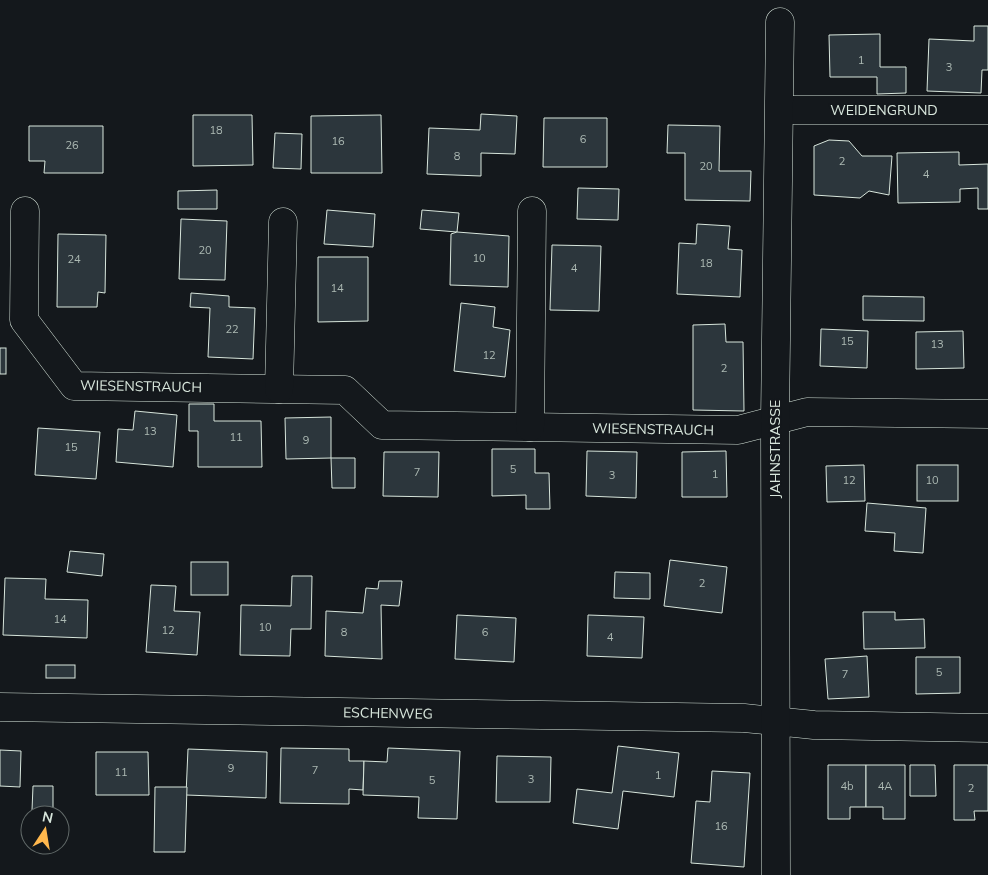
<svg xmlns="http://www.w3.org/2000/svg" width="988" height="875" font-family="Mulish,sans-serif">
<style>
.building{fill:#2c363c;stroke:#d8e6dc}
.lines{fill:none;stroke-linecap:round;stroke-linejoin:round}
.minor-casing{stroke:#d8e6dc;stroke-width:29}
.minor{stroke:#14181c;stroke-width:28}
.labels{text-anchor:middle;stroke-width:4;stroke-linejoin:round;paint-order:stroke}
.number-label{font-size:11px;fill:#adbab4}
.street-label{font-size:14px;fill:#d8e6dc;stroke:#14181c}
</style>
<rect width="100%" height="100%" fill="#14181c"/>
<g class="building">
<polygon points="974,26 988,26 988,70 982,70 981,93 927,91 929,39 974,41"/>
<polygon points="880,34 880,67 906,67 906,93 877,94 877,77 830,77 829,35"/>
<polygon points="481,114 517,116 515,154 481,153 481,176 427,174 429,128 480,130"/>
<polygon points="193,115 252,115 253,165 193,166"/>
<polygon points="381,115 382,173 311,173 311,116"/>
<polygon points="544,118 607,118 607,167 543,167"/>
<polygon points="668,125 720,126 719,171 751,171 750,201 685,200 685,153 667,153"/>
<polygon points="29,126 103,126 103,173 44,173 45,161 29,161"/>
<polygon points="275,133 302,134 301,169 273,168"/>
<polygon points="829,140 849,141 862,156 892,156 889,195 869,191 860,198 814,195 814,146"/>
<polygon points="959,152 959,165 988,164 988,209 978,209 978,188 960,189 960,202 898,203 897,153"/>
<polygon points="578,188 619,189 618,220 577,219"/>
<polygon points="217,190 217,209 178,209 178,191"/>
<polygon points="327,210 375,214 373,247 324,244"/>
<polygon points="422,210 459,213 457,232 420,229"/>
<polygon points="181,219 227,221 225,280 179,279"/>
<polygon points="697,224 730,226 728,249 742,250 740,297 677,294 679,243 696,244"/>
<polygon points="457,232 509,236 508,287 450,285 451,234"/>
<polygon points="58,234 106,235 105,293 98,292 97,307 57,307"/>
<polygon points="552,245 601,246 599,311 550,310"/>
<polygon points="318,257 368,257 368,321 318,322"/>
<polygon points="191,293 229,296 229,307 255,308 253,359 208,357 210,308 190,307"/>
<polygon points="863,296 924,297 924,321 863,320"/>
<polygon points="461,303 495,307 493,327 510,330 505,377 454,371"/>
<polygon points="725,324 726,342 743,342 744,411 693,410 693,325"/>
<polygon points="821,329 868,331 867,368 820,366"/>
<polygon points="963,331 964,368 916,369 916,332"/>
<rect x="0" y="348" width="6" height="26"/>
<polygon points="189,404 214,404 214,421 261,421 262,467 198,467 198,431 189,431"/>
<polygon points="135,411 177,415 173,467 116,462 118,429 133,430"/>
<polygon points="331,417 331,458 286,459 285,418"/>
<polygon points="38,428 100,432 96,479 35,475"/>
<polygon points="492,449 535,449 535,473 549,473 550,509 526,509 526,495 492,496"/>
<polygon points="587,451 637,452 636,498 586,496"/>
<polygon points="726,451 727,497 682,497 682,452"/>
<polygon points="384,452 439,452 438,497 383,496"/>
<polygon points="331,458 355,458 355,488 332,488"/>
<polygon points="864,465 865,501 827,502 826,466"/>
<rect x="917" y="465" width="41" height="36"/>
<polygon points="867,503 926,508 923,553 894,551 895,533 865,531"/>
<polygon points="70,551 104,554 102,576 67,572"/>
<polygon points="670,560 727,567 722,613 664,606"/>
<rect x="191" y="562" width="37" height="33"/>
<polygon points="615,572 650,573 650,599 614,598"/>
<polygon points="292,576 312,576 311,629 291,629 290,656 240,655 241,605 291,606"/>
<polygon points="5,578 46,579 45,599 88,600 87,638 3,635"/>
<polygon points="379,581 402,581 399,606 381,605 382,659 325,656 326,611 363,613 366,588 378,589"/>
<polygon points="151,585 176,586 174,611 200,612 197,655 146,652"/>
<polygon points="863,612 895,612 895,620 924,619 925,648 864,649"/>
<polygon points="457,615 516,618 514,662 455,659"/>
<polygon points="588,615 644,617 642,658 587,656"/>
<polygon points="867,656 869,697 828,699 825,659"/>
<polygon points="916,657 960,657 960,693 916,694"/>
<rect x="46" y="665" width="29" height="13"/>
<polygon points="618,746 679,753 674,797 623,791 618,829 573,823 577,789 612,793"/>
<polygon points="281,748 349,749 349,761 364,761 363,790 349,789 349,804 280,803"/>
<polygon points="388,748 460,751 457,819 418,818 419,797 363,795 364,761 387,762"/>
<polygon points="188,749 267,752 266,798 186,795"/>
<polygon points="0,750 21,751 20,787 0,786"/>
<polygon points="96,752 148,752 149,795 96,795"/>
<polygon points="497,756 551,757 550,802 496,802"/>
<polygon points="828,765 866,765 866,807 850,807 850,819 828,819"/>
<polygon points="866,765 905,765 905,819 883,819 883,807 866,807"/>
<polygon points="910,765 935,765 936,796 910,796"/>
<polygon points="954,765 988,765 988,811 974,811 975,820 954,820"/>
<polygon points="712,771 750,773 744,867 691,863 696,801 710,802"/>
<polygon points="33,786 53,786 53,810 32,810"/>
<polygon points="155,787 187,787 185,852 154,852"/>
</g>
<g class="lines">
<g class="minor-casing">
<g id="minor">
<polyline points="780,110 988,110"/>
<polyline points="25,211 24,320 74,386 345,390 382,425 738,430 807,412 988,414"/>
<polyline points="279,389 283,222"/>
<polyline points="530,427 532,211"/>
<polyline points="0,707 744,718 814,725 988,728"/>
<polyline points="776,875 775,420 780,22"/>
</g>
</g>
<use href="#minor" class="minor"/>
</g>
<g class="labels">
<g class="number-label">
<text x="861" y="64">1</text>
<text x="949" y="71">3</text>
<text x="216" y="134">18</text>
<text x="583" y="143">6</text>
<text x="338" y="145">16</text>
<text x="72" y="149">26</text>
<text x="457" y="160">8</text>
<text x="842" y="165">2</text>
<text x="706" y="170">20</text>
<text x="926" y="178">4</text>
<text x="205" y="254">20</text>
<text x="479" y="262">10</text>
<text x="74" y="263">24</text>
<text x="706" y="267">18</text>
<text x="574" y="272">4</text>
<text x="337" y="292">14</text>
<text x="232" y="333">22</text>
<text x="847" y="345">15</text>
<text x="937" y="348">13</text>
<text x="489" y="359">12</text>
<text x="724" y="372">2</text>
<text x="150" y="435">13</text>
<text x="236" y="441">11</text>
<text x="306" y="444">9</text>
<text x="71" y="451">15</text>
<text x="513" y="473">5</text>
<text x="417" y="476">7</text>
<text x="715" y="478">1</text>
<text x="612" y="479">3</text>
<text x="849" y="484">12</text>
<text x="932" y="484">10</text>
<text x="702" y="587">2</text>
<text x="60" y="623">14</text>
<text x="265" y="631">10</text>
<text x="168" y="634">12</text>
<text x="344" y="636">8</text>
<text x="485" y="636">6</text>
<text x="610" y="641">4</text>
<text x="939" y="676">5</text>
<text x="845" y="678">7</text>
<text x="231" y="772">9</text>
<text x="315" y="774">7</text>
<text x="121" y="776">11</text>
<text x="658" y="779">1</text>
<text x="531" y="783">3</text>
<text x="432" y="784">5</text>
<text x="847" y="790">4b</text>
<text x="885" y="790">4A</text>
<text x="971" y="792">2</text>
<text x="721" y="830">16</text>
</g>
<g class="street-label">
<text x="884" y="115">WEIDENGRUND</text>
<text transform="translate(141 386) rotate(1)" y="5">WIESENSTRAUCH</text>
<text transform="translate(653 429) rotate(1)" y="5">WIESENSTRAUCH</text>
<text transform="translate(775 449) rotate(-90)" y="5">JAHNSTRASSE</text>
<text transform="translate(388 713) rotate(1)" y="5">ESCHENWEG</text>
</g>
</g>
<g transform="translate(45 830) rotate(12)"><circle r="24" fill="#14181c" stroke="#626a69"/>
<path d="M0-4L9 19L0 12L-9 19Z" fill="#ffb74d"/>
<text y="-8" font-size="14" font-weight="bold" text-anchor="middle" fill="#d8e6dc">N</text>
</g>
</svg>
